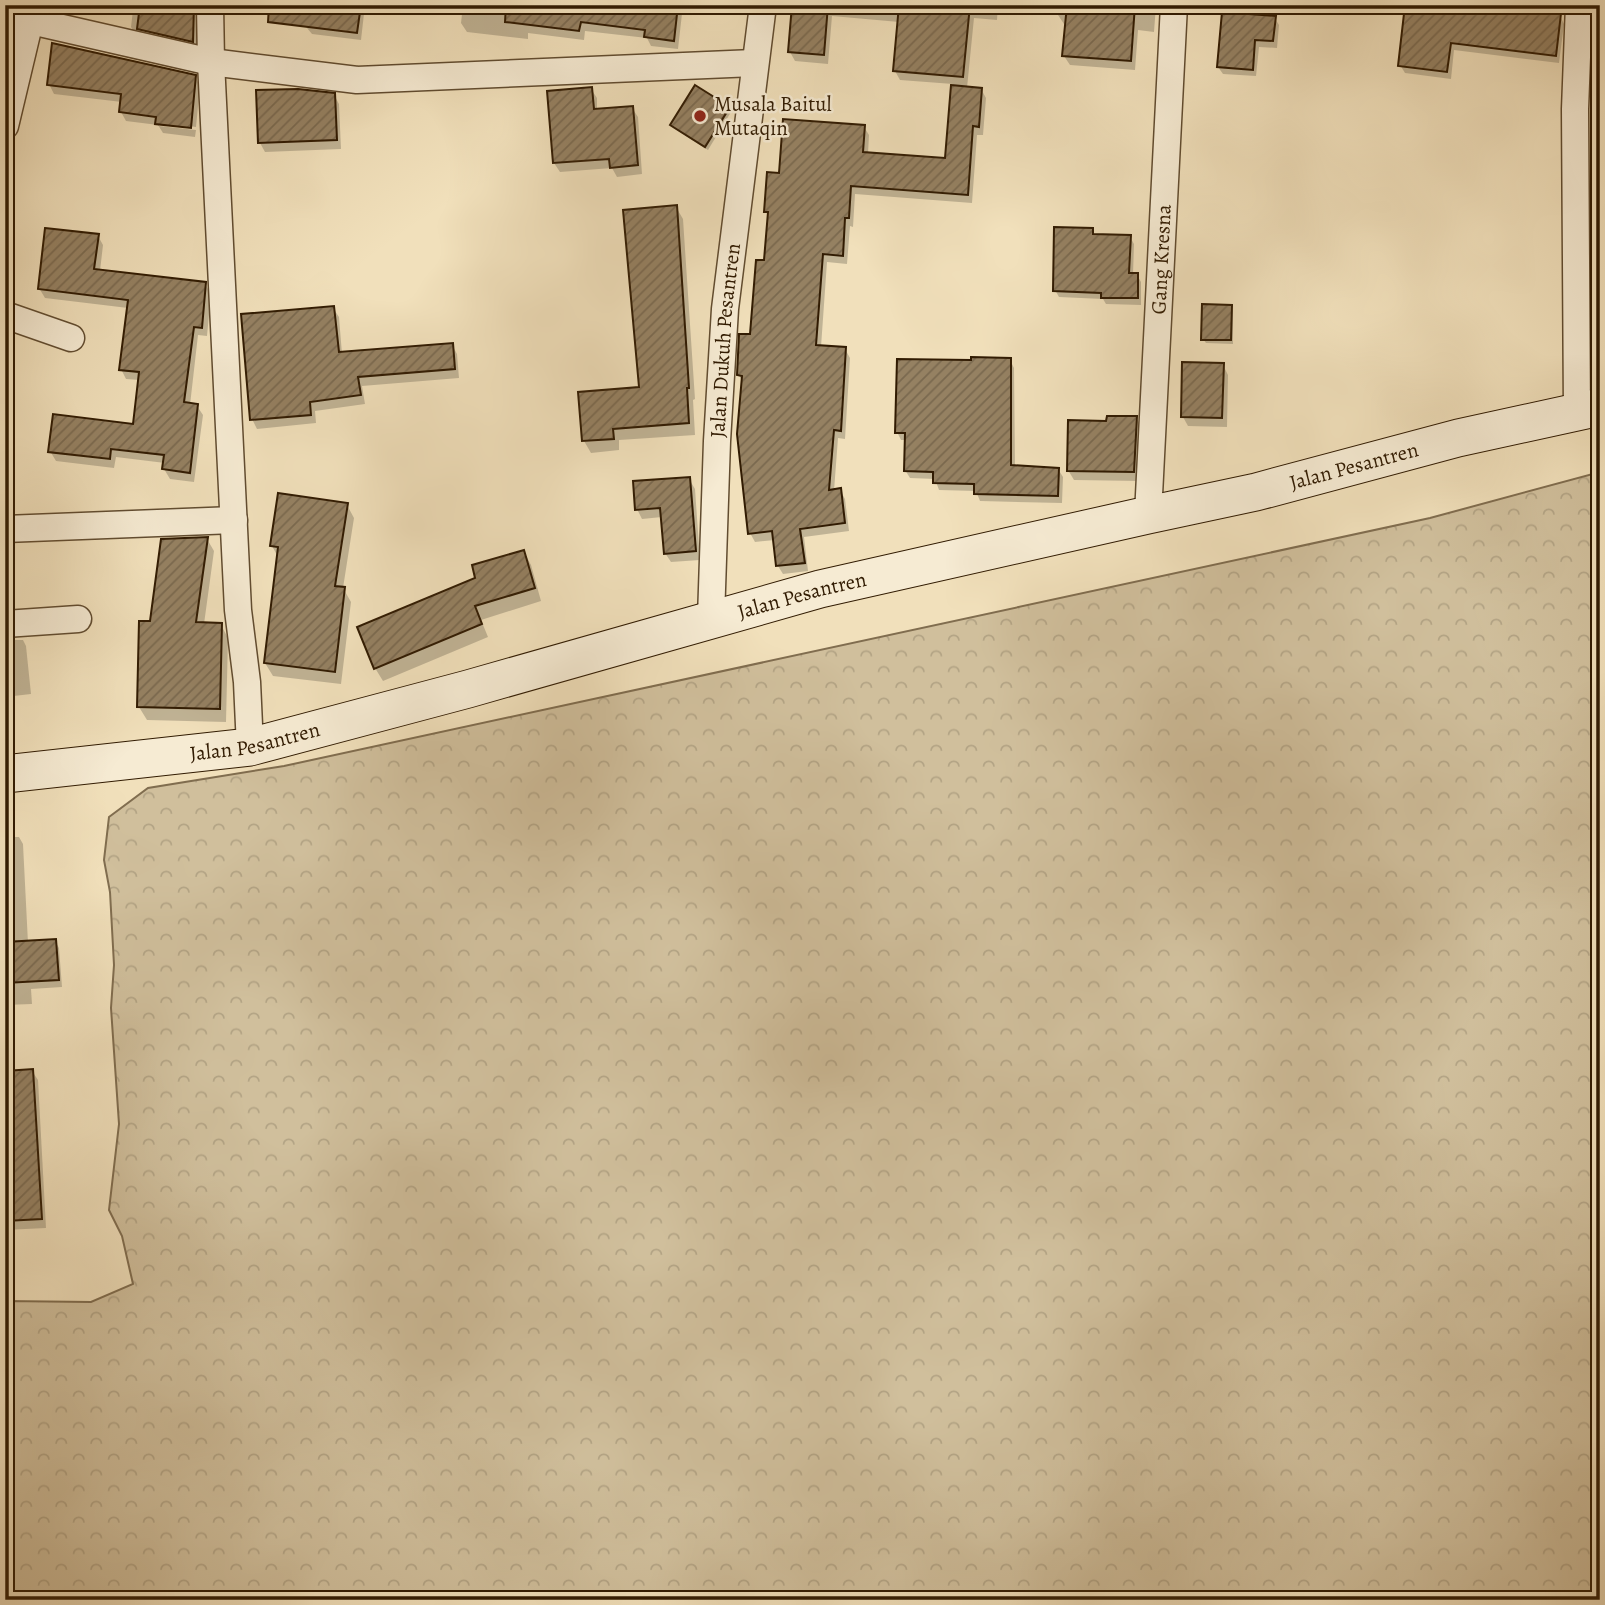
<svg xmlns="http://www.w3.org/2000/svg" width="1605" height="1605" font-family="Alegreya,serif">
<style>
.forest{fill:url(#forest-crowns);stroke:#806d4f;stroke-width:2}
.shadow{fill:#0003}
.building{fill:url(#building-hatch);stroke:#311b02;stroke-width:2}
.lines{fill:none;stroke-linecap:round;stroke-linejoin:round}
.minor-casing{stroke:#614c30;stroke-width:29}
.secondary-casing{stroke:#311b02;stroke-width:39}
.minor{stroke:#f6ebd3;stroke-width:26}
.secondary{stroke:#f6ebd3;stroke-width:37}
.poi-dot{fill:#8f2418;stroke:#f6ebd3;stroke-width:2.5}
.labels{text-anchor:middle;stroke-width:5;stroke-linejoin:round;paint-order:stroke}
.poi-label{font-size:21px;fill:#311b02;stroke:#f6ebd3;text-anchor:start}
.street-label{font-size:21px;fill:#311b02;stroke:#f6ebd3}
</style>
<defs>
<pattern id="forest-crowns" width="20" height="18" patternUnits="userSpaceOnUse" patternTransform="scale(1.75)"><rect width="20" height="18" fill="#d0bf9c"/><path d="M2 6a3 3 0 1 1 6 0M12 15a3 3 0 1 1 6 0" fill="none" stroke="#b3a485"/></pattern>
<pattern id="building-hatch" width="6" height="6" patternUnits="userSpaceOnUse" patternTransform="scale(1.75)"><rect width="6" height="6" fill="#958162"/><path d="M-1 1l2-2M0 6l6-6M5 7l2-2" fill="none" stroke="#7a694f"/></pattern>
</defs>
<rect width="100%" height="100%" fill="#f1e0bb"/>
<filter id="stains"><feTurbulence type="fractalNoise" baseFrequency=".00286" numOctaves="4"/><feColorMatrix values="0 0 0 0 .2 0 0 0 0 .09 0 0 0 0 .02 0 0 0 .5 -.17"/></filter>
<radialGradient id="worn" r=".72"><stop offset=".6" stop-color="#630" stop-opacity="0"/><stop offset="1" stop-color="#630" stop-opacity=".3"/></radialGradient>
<polygon class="forest" points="1600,472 1600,1600 5,1600 5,1301 91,1302 133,1284 122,1236 109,1210 119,1124 111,1008 114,965 110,892 104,860 109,817 148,788 284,766 1430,518"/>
<g class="shadow">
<polygon points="98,5 202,5 199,16 197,50 137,36 131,27 133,10"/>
<polygon points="288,5 365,5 361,40 312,34"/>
<polygon points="463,5 683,5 678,49 651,46 647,38 585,31 584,40 528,33 528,39 467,32 461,23"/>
<polygon points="785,5 998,5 997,20 974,18 967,88 981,89 986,98 983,135 977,135 972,203 855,194 853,227 850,226 847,264 827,262 821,347 845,349 850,358 845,439 838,438 834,491 840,490 845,499 849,531 804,537 808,571 783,574 778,566 775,540 755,542 750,533 743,383 739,375 752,336 766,262 770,218 766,211 781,175 864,127 869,135 868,154 946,160 953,84 900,80 895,71 899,22 832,16 828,64 795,61 790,52 794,6"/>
<polygon points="1059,5 1156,5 1154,32 1138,30 1135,70 1070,65 1064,56 1067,24 1064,24 1058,15"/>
<polygon points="1407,5 1560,16 1564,24 1559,63 1454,50 1451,79 1405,73 1400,65"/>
<polygon points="1274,17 1279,25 1277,48 1259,47 1256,76 1223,74 1218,67"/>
<polygon points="195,76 200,86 196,127 159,122 159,126 196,130 195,137 163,133 158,125 126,121 121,112 122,102 54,94 49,84"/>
<polygon points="591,89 597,98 597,111 632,108 638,117 642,174 617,177 612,168 560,172 554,163"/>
<polygon points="334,95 339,104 341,149 265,152 260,143"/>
<polygon points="729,108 731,112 708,150 675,129 672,125"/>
<polygon points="676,207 683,219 695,399 693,400 695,435 619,440 619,450 591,453 584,441 580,394 640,389"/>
<polygon points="1092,230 1096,236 1130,237 1134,244 1133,275 1137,275 1141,282 1141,305 1106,304 1103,299 1059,297 1055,290"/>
<polygon points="98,236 103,245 100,271 205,284 211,294 207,336 198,335 190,405 197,406 203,415 194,482 170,479 164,469 165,463 116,457 114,468 56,461 50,451 134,426 140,380 126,379 121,369 128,308 45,298 39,288"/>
<polygon points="1231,307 1233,311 1233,344 1206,343 1203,339"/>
<polygon points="333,308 339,317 342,354 452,345 457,354 459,378 362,386 365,404 315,411 316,423 257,429 252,419"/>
<polygon points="1010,360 1014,368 1015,467 1058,469 1063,477 1062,503 980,501 976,491 939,490 935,479 910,478 905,470 906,440 901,440 897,432"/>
<polygon points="1223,365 1228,375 1227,427 1188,426 1183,417"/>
<polygon points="1136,418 1142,427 1139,481 1074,480 1068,470 1108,423"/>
<polygon points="689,479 695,489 700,560 671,562 665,553 662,517 642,519 637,509"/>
<polygon points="347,505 354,518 343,588 351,602 341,684 273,676 265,663 278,557 272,546"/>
<polygon points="207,539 214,551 204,624 221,625 228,638 226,722 147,720 139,707"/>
<polygon points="524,552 531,565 541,601 481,620 488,637 383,681 375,668 478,579"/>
<polygon points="5,640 23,640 26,646 31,694 5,697"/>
<polygon points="5,837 19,837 23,844 28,943 55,941 59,948 62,987 31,989 32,1004 5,1005"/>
<polygon points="32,1071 38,1080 46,1228 5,1230 5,1073"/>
</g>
<g class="building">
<polygon points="140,5 194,5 193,42 137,29"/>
<polygon points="269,5 361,5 357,33 268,22"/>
<polygon points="506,5 678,5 674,41 644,37 645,30 581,22 579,31 505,22"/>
<polygon points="792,5 828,5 824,55 788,52"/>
<polygon points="899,5 970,5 963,77 893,71"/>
<polygon points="1067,5 1135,5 1131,61 1062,56"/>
<polygon points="1405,5 1484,5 1528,11 1529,5 1562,5 1556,56 1451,43 1447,72 1398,66"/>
<polygon points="1222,12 1276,16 1273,41 1255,40 1253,70 1217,67"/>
<polygon points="52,43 196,75 191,128 155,124 156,117 119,112 121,94 47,85"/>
<polygon points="695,85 730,107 705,147 670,125"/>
<polygon points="951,85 982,88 979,127 973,126 968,195 851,186 849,218 845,218 843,256 823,254 816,345 846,347 841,431 834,430 829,490 841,488 845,523 800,529 805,563 776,566 772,531 748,534 737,434 742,376 737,375 739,334 750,334 756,260 764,260 768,212 764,212 767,172 779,173 783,119 865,125 863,152 945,158"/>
<polygon points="592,87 594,109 633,106 638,165 610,168 609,159 553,163 547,91"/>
<polygon points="298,89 335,93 337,140 258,143 256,90"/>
<polygon points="677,205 689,388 687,388 689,423 613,429 614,439 582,441 578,392 639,387 623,210"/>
<polygon points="1054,227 1093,228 1093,234 1131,235 1129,273 1138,273 1138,298 1101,298 1101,293 1053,291"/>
<polygon points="45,228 99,234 94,269 206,282 202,328 194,327 184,402 198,404 190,473 162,469 164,455 111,449 110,459 48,452 53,414 133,424 139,372 119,370 128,300 38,289"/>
<polygon points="1202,304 1232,305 1231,340 1201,340"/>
<polygon points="334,306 339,352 453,343 455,369 358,377 361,395 310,402 311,415 250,420 241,314"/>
<polygon points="971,357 1011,358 1011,465 1059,468 1058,496 974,494 974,484 933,483 933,472 904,471 905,433 895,433 897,359 971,360"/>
<polygon points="1182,362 1224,363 1222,418 1181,417"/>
<polygon points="1107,416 1137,416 1134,472 1067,471 1068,420 1106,421"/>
<polygon points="690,477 696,551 664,554 660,508 635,510 633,481"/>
<polygon points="278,493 348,503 335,586 345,587 335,672 264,663 278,547 270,546"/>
<polygon points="208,537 196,622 222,623 220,709 137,707 139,621 150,621 161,539"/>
<polygon points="524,550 535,588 475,606 482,624 374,669 357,627 475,578 472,565"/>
<polygon points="56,939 59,980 5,983 5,942"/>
<polygon points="33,1069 42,1219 5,1221 5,1071"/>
</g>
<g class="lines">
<g class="minor-casing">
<g id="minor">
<polyline points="210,5 211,62 238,610 247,682 250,747"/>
<polyline points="5,15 211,62 357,80 754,63"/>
<polyline points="5,126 30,21"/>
<polyline points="5,315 71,338"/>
<polyline points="1577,414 1575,109 1579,5"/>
<path id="s1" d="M1148,515L1174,5"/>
<polyline points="5,529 234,520"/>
<path id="s2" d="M711,618L717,441L725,309L763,5"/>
<polyline points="5,624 78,619"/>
</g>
</g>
<g class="secondary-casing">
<g id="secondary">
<path id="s3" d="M5,774L250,747L468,689L820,589L1148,515L1256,492L1458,438L1600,407"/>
</g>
</g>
<use href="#minor" class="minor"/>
<use href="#secondary" class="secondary"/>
</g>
<circle class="poi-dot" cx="700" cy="116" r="7"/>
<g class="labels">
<g class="poi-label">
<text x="714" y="111">Musala Baitul<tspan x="714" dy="24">Mutaqin</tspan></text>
</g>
<g class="street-label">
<text dy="7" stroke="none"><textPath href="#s1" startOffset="256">Gang Kresna</textPath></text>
<text dy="7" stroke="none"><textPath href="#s2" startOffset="278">Jalan Dukuh Pesantren</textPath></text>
<text dy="7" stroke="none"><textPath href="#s3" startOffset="1386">Jalan Pesantren</textPath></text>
<text dy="7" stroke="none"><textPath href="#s3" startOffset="819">Jalan Pesantren</textPath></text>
<text dy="7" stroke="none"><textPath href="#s3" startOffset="252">Jalan Pesantren</textPath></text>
</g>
</g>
<rect width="1605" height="1605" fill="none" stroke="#f1e0bb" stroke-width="28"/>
<rect x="7" y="7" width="1591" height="1591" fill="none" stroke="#311b02" stroke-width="3.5"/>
<rect x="14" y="14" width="1577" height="1577" fill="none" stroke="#311b02" stroke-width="2"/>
<rect width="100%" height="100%" filter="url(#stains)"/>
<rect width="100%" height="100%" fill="url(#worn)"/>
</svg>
